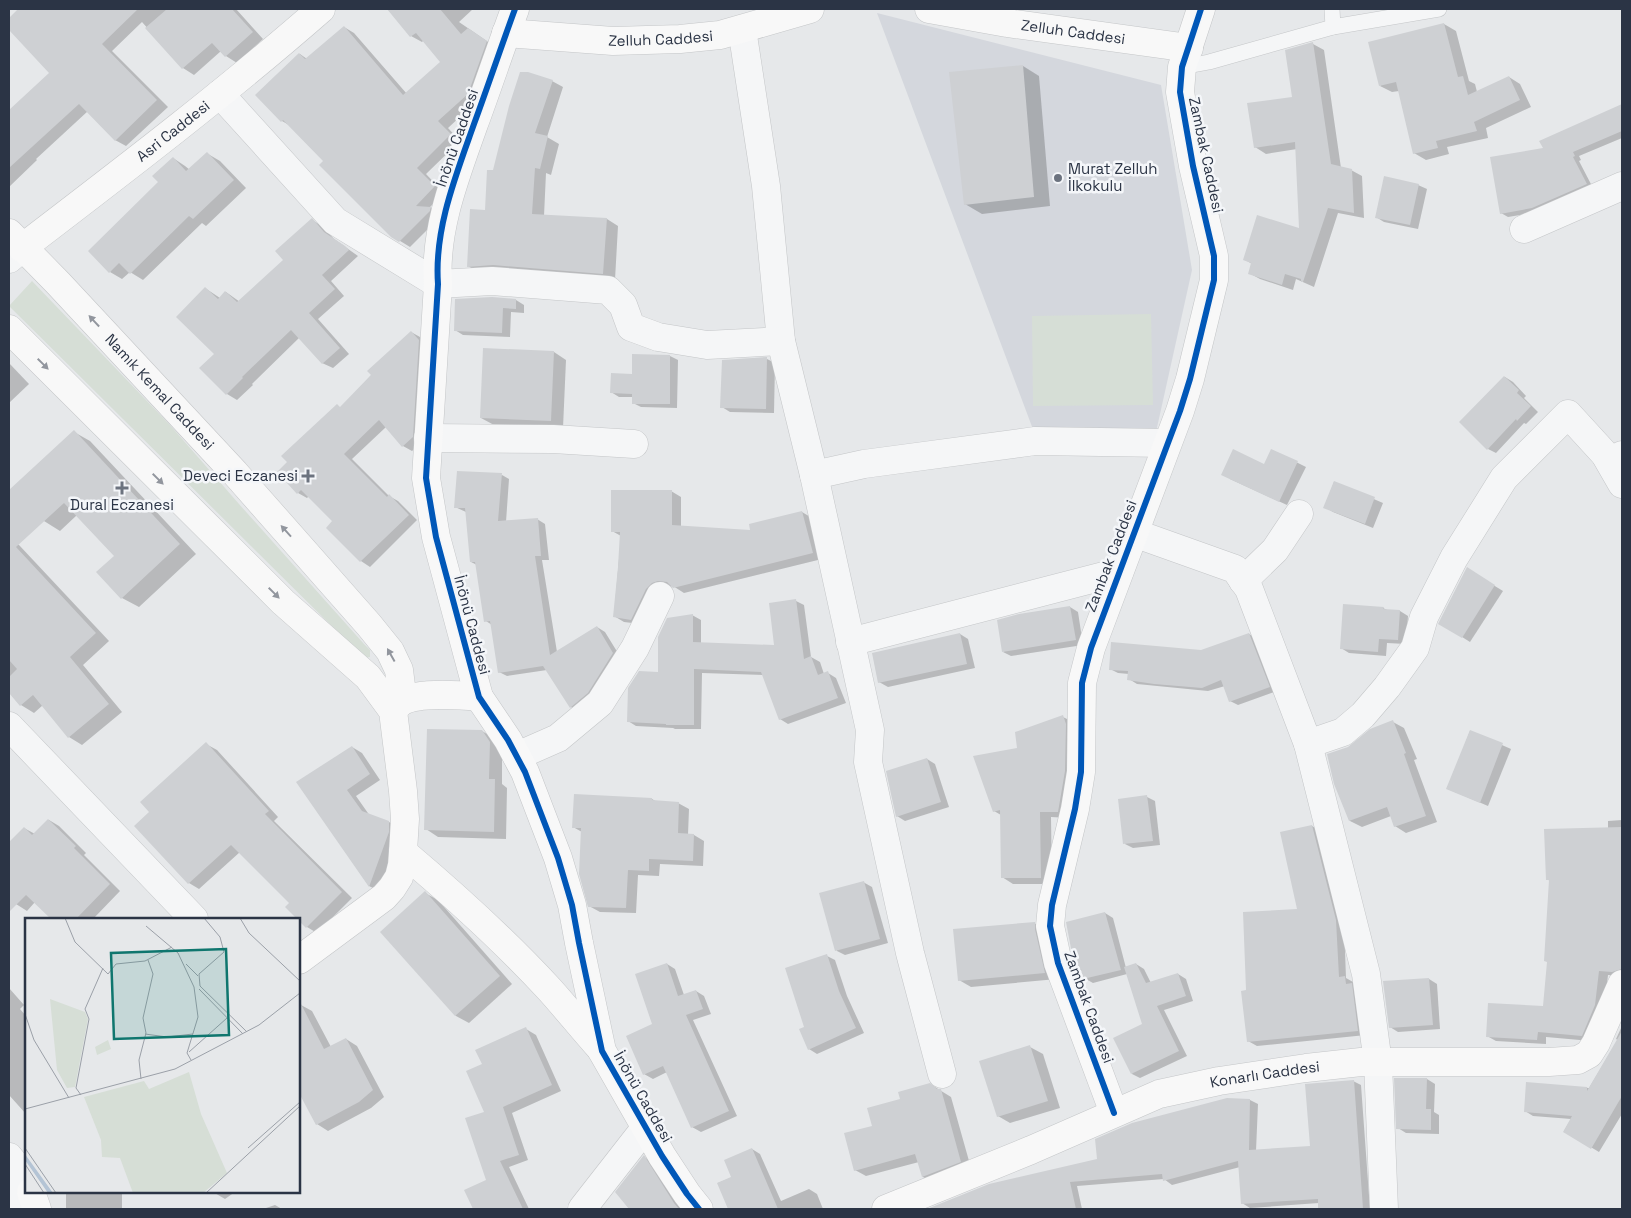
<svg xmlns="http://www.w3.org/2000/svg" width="1631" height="1218" font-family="'Space Grotesk',sans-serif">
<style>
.built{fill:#d4d7dd}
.green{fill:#d6ded6}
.shadow{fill:#0003}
.building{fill:#ced0d3}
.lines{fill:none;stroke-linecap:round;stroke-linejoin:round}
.lane-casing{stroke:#c4c6c8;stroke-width:16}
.street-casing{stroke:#c4c6c8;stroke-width:29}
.secondary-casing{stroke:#c4c6c8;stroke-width:29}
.lane{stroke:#f5f6f7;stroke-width:15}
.street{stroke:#f5f6f7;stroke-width:28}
.secondary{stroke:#f8f8f8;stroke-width:28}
.cycleway-casing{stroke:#f4f6f9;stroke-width:9}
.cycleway{stroke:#0057b8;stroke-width:6}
.oneway{fill:#92969e}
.poi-dot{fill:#6c737f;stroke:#f4f6f9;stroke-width:2}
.labels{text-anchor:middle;stroke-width:5;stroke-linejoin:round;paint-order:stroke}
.street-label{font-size:15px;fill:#2b3445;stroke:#f4f6f9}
.poi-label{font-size:15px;fill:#2b3445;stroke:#f4f6f9;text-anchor:start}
.inset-road{fill:none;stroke:#9ba0a8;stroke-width:1}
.view{fill:#0f766e;fill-opacity:0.15;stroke:#0f766e;stroke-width:2.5}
.inset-edge{fill:none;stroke:#2b3445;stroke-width:2.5}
</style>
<rect width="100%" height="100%" fill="#e6e8ea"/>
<polygon class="built" points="877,13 1161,85 1192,270 1156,432 1034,432"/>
<g class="green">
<polygon points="32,281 170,425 239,504 364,644 370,650 370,657 364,658 9,306"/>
<polygon points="1151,314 1153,405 1033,406 1032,316"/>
</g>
<g class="shadow">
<polygon points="20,9 236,9 263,39 237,63 226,56 221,51 194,75 183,68 142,22 112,51 168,107 126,146 115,140 88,111 36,159 37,160 9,187 9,112 51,73 9,28 9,19"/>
<polygon points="389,9 473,9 459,22 497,48 478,100 448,128 460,141 426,174 444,193 430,207 440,214 440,217 410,247 392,236 324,161 289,125 282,121 300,54 307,59 344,27 354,33 407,94 442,62 424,40 422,42 411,36"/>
<polygon points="1444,24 1456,31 1469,81 1475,84 1477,92 1509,77 1520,84 1531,107 1486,128 1488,138 1447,147 1449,154 1426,160 1414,153 1399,91 1392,92 1380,86"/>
<polygon points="1313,44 1324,50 1341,168 1351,170 1362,176 1364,218 1338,213 1314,287 1296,279 1293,290 1260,279 1249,273 1252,264 1244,259 1300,230 1297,149 1266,154 1255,147 1293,98"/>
<polygon points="1023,66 1039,76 1050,206 982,214 965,204"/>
<polygon points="552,81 563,87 547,137 559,144 551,175 546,173 544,216 607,219 618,226 615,280 480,273 468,266 486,211 494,171"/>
<polygon points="1622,106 1622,138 1579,156 1581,160 1579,161 1593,188 1539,212 1508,217 1501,213 1544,149 1541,141"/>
<polygon points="208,154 220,161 246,188 206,226 202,223 143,280 130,272 122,279 110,272 173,158 185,166 190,170"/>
<polygon points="1418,185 1427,189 1418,229 1384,222 1376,217"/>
<polygon points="312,220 322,226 334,239 358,256 331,281 344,296 318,319 349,354 333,368 322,363 300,337 252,384 253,385 237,400 227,394 201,368 216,354 205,288 220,298 226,292 240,302 285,260"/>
<polygon points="516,300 524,305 524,313 511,312 510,337 463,335 455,330"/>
<polygon points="411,332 420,337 428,347 422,442 412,451 403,446 386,427 352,459 389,496 398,501 417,520 370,567 361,561 327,528 334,521 309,496 307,498 298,493 341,408"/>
<polygon points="554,352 566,360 563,428 494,425 481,418"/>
<polygon points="670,356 678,360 677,408 641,407 633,403 633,397 619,397 611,392 633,375"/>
<polygon points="767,359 775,363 774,413 730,412 722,407"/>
<polygon points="9,363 29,384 9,403"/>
<polygon points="1505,377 1513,382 1526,396 1524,398 1538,412 1526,424 1524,423 1496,453 1488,449"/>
<polygon points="74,432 90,441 196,554 139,607 122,598 98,572 116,556 77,515 60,531 44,521"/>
<polygon points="1272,450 1306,467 1287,505 1230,479 1264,466"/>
<polygon points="502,475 509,479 506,522 537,519 545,524 549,560 542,560 557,652 597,627 605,632 621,658 578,712 571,707 547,670 507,676 499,672 492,625 486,621 477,565 471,562 466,512 455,507"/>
<polygon points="1334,482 1383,503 1373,528 1333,512 1325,507"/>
<polygon points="671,491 681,497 681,527 751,532 802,512 812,518 822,559 684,593 673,586 662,588 641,624 624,622 614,616 621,536 612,531"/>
<polygon points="9,539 19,545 109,641 83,665 122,712 82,745 69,737 43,705 34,713 21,705 9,691"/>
<polygon points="1467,569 1503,591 1470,642 1440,623"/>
<polygon points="796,601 804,605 811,657 820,662 824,674 828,673 836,678 846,703 788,724 780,719 764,675 702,673 701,729 675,729 673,728 636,726 628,721 659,674 692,615 701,620 701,643 776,647"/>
<polygon points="1070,607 1078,612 1083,645 1011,656 1003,652"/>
<polygon points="1383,608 1387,610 1400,611 1408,616 1406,644 1387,643 1386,656 1349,653 1341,648"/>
<polygon points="960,634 968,639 975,668 888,687 879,682"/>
<polygon points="1249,634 1257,639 1277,691 1238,705 1230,701 1225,686 1208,691 1137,684 1129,679 1129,674 1118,673 1110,669 1202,651"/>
<polygon points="1063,717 1075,723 1070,818 1051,817 1052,884 1013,884 1002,877 1001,815 994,811 1019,749"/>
<polygon points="1393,722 1404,728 1417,759 1414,760 1437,822 1406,833 1395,826 1391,816 1362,827 1350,821 1335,784 1349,748"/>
<polygon points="482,731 495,739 502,750 502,784 507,788 506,839 438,837 426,829"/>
<polygon points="1470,731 1511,749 1488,806 1448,789"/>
<polygon points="206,744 217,750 278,817 274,821 352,898 317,933 307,927 290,903 240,852 199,889 189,883 151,812"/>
<polygon points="352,747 362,753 380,780 356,796 370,816 389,822 399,828 398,838 379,891 369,886 298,782"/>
<polygon points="927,759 935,764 949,807 905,821 897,816"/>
<polygon points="575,795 652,799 657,802 678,803 689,809 688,835 694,835 704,841 703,866 660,864 659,876 638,875 636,913 600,912 589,906 582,832 573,827"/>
<polygon points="1147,797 1155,801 1160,845 1133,848 1125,844"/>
<polygon points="49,820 59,826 86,853 84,855 120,891 93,919 53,919 35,902 27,911 16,904 9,897 9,844 24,828 35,834"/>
<polygon points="1622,820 1622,976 1608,975 1604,1011 1591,1041 1546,1037 1546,1044 1496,1041 1487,1036 1544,1007 1548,962 1550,881 1547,879 1608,829 1608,821"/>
<polygon points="1312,826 1320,831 1344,925 1346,978 1353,982 1353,986 1359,989 1366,1035 1257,1046 1248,1041 1247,991 1299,910"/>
<polygon points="863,882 872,887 888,943 845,955 837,951 820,894"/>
<polygon points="425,893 438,900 512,984 469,1023 456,1016 382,932"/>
<polygon points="1105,913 1113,918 1126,968 1136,964 1144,969 1151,983 1178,974 1186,979 1193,1001 1164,1010 1187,1056 1140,1078 1132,1074 1144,1024 1127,974 1093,983 1084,978 1083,971 1078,969"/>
<polygon points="1034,923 1047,931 1057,979 971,987 959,980"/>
<polygon points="827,956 835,960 847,996 864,1033 817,1054 809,1049 806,1027"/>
<polygon points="667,964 675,969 684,995 696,991 704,996 711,1014 693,1020 737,1116 701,1132 692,1127 667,1072 653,1079 644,1074"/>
<polygon points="1429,979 1437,984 1440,1029 1398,1032 1390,1027"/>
<polygon points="9,988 24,1005 20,1009 26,1016 26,1114 9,1095"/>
<polygon points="301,1005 312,1011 331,1047 346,1039 357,1046 384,1097 371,1108 328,1131 317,1124 299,1090 299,1006"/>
<polygon points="1622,1026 1622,1114 1599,1152 1564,1131 1571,1119 1533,1116 1525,1111 1527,1083 1589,1088 1618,1040 1616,1039"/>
<polygon points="526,1029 536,1035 561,1091 512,1113 528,1160 509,1167 529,1209 474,1209 466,1191 487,1181 483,1065"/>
<polygon points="1030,1047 1043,1054 1060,1108 1010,1123 998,1116"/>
<polygon points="1396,1079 1427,1079 1435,1084 1434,1112 1439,1115 1439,1134 1406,1133 1398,1128"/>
<polygon points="1353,1081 1361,1085 1370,1209 1320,1209 1319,1203 1250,1208 1242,1203 1240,1167 1172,1185 1164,1179 1077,1186 1082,1209 930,1209 990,1185 1098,1160 1227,1099 1250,1100 1258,1104 1256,1151 1311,1147"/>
<polygon points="930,1084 951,1097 971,1168 934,1183 923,1177 919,1162 866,1176 855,1170 873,1127 902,1100"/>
<polygon points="752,1149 760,1154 781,1201 809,1189 817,1194 823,1209 729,1209 718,1183 733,1177"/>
<polygon points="644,1157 654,1163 684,1209 630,1209 617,1192"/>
<rect x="66" y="1192" width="56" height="17"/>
<polygon points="213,1192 235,1192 225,1199"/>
<polygon points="275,1205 282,1209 263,1209"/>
</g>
<g class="building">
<polygon points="18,9 138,9 102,44 157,100 115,141 79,104 9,168 9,110 49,73 9,30 9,18"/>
<polygon points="167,9 232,9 253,32 225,57 212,43 182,69 145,28"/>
<polygon points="387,9 440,9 461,34 468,28 487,41 468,94 438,121 451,134 417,168 435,186 416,206 431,207 430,211 399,242 391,237 319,165 323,161 283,120 281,122 255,95 299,53 305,59 344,26 403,95 440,62 416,33 410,37"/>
<polygon points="1444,23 1458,77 1463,76 1468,95 1509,76 1520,100 1474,122 1477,131 1436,141 1438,148 1413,154 1396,82 1379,86 1368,42"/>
<polygon points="1313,42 1331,164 1352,169 1354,213 1328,208 1303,282 1301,282 1301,279 1285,274 1282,285 1248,274 1251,263 1243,260 1257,215 1299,228 1295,142 1254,148 1247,103 1292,97 1285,50"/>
<polygon points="1023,65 1034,197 964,205 949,72"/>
<polygon points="520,72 528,72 553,80 535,133 548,136 540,169 535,168 532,214 607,218 603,274 493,265 467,267 470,209 485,210 487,170 493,170 509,106"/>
<polygon points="1622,104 1622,131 1573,152 1575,156 1573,157 1587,184 1532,208 1500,214 1490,157 1543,148 1539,141"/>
<polygon points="207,152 234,180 193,219 189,216 130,274 119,263 109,273 88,251 158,182 152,176 173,157 186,171"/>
<polygon points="1384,176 1419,184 1410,225 1375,218"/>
<polygon points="312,218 324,232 345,246 349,250 322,275 335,289 309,313 340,348 322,364 291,330 242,377 243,378 226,395 199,368 214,354 176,317 205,287 218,299 225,291 237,302 283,260 275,251"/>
<polygon points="492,297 516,299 516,309 503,308 502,333 454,331 455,299"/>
<polygon points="411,331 419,340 413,437 402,447 379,420 344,454 387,497 389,494 409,515 360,562 326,528 332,521 301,490 297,494 277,472 287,462 281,456 337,404 340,407 371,375 367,371"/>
<polygon points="483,348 554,351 551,421 480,418"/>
<polygon points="632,354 670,355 670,404 632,404 632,394 610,393 611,373 632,374"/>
<polygon points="767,357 766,409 720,408 722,360"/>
<polygon points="1504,376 1519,390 1517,393 1531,406 1517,421 1516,419 1487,450 1459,422"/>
<polygon points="74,430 180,544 121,599 96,572 114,556 64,503 16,547 96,633 70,657 109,704 68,738 33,695 20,706 9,693 9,677 17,669 9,660 9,490"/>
<polygon points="1233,449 1264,464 1271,449 1298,461 1279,502 1221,475"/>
<polygon points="457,471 502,473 498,521 538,518 541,556 535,556 550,655 597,626 613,653 588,693 570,708 543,666 498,673 490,621 484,622 475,562 470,562 465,508 454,508"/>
<polygon points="1334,481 1375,497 1365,524 1323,508"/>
<polygon points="611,490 672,490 672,525 750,530 749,524 802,511 813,553 673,588 667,582 658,581 652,583 646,589 631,620 613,617 618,567 620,532 611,532"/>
<polygon points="1467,567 1495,585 1462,638 1438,624"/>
<polygon points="796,599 804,659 811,656 818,675 828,671 838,698 779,720 761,672 694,669 694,725 666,725 666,724 627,722 628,688 639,671 658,672 658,637 667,618 693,614 693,642 774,645 769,603"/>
<polygon points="1343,604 1384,607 1383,609 1400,610 1398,640 1379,639 1378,652 1340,649"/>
<polygon points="1070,606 1076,640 1002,652 997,620 1019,614"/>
<polygon points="960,633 967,664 878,683 872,653"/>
<polygon points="1249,633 1270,687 1229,702 1221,680 1202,688 1154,684 1127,680 1128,671 1109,670 1111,642 1201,650"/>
<polygon points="1063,715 1066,724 1065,771 1058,812 1040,812 1041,878 1001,878 1000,810 993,812 973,756 1017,748 1015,732"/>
<polygon points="1393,720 1406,753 1404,754 1426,816 1394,827 1387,807 1349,821 1334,784 1327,754 1348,747 1370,729"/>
<polygon points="427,729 482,730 490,742 489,779 495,779 494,832 424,830"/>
<polygon points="1470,730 1503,743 1480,803 1446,789"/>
<polygon points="206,742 269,811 265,814 342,892 306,928 285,907 289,903 231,845 188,884 134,826 149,812 140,802"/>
<polygon points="352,746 370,774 347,790 362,811 389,821 389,832 369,887 296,782"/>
<polygon points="927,758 941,802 896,817 886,771"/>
<polygon points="574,794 652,798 652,800 679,802 678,833 694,834 693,861 649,859 649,871 628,870 626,908 588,907 579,874 581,828 572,828"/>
<polygon points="1147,795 1153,841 1123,844 1118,799"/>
<polygon points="48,819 76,846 74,848 110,884 76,919 51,919 26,895 9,912 9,842 24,827 32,835"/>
<polygon points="1312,825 1336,920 1339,977 1345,976 1346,984 1352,983 1358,1031 1247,1042 1241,991 1246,990 1243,912 1297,909 1280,832"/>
<polygon points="1622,827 1622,969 1612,972 1599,971 1595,1005 1582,1036 1538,1032 1537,1040 1486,1037 1488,1003 1543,1006 1547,962 1544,961 1549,880 1546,880 1544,829"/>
<polygon points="864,881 880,939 835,951 819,893"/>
<polygon points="425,891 500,976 455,1016 380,932"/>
<polygon points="1105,912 1121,970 1083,979 1081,969 1077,970 1073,959 1066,922"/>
<polygon points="1035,922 1035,929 1045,973 958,981 953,929"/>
<polygon points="827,954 839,991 856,1028 808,1050 799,1029 804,1027 785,968"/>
<polygon points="667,963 678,996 696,990 703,1009 686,1015 729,1111 691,1128 663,1066 643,1075 626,1036 652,1024 635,974"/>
<polygon points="1136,963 1146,983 1178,973 1186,996 1157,1006 1179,1051 1131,1074 1113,1038 1142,1024 1124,967"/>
<polygon points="1429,978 1433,1025 1389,1028 1383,981"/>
<polygon points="299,1000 324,1049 346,1038 373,1090 359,1102 316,1125 299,1093"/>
<polygon points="526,1027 552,1085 503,1107 519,1155 500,1161 523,1209 473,1209 464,1190 486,1180 465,1118 484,1112 466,1071 482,1064 475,1050"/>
<polygon points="1622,1031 1622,1096 1591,1149 1563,1132 1572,1116 1524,1112 1526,1082 1587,1087 1587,1091"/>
<polygon points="1030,1045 1048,1101 997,1117 979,1061"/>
<polygon points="1394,1078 1427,1078 1426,1109 1431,1109 1431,1130 1396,1129"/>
<polygon points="1354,1080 1363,1209 1318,1209 1318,1199 1241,1204 1238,1161 1163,1181 1162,1174 1070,1182 1076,1209 927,1209 989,1184 1097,1159 1095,1139 1132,1123 1227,1098 1250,1099 1249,1150 1310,1146 1305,1084"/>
<polygon points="930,1083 937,1089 941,1089 961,1162 922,1177 915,1154 854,1171 844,1133 872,1126 867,1108 900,1099 898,1092"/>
<polygon points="752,1148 778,1209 728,1209 717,1183 731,1177 724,1160"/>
<polygon points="644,1155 674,1203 679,1209 629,1209 615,1192"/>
</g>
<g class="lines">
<g class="lane-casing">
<g id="lane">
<polyline points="1332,9 1333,27"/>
<polyline points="1182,67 1209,62 1333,27 1439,9"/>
</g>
</g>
<g class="street-casing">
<g id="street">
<polyline points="742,29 766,186 781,341 814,475 870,730 868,762 910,953 942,1074"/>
<polyline points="220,94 335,221 438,284 492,281 608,290 623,305 631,327 658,337 707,345 781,341"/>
<polyline points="1524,229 1622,186"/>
<polyline points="9,259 22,248"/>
<polyline points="428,438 553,439 634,444"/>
<polyline points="1607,458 1622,484"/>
<polyline points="814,475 864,464 1035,441 1166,443"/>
<polyline points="1134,533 1235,569 1249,589 1308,744 1366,974 1378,1063 1384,1209"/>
<polyline points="1243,581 1275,550 1299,514"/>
<polyline points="850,642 1119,572"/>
<polyline points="9,726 194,919"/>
<polyline points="1308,744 1343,732 1363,715 1387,687 1415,648 1424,617 1454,558 1504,478 1568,414 1611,461 1622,455"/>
<polyline points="517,756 558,738 600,703 635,648 660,596"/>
<polyline points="9,1157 26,1178"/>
<polyline points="9,1202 26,1181"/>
<polyline points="582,1209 646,1127"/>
</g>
</g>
<g class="secondary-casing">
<g id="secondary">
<path d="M515,9C501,47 488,86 474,124C456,175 434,229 438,284L426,478L436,537L479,697L508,740L525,772L558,858L572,905L579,943L602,1051L662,1156L687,1194L699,1209"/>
<path id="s1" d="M929,9L1007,23L1189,48"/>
<path id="s2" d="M506,33L613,41L680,39L720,35L810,9"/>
<path id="s3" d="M9,233L58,283L235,473L369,625L390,651L399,670L401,686V702"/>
<path id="s4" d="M22,248C124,170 225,93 321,9"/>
<polyline points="9,329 283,602 368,677 393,711 403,791 405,819 403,852 402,865 399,877 392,888 384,897 299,960"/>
<path d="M393,711C395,708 398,704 401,702C417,692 460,695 479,697"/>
<path d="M403,852C454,895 504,940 550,990C567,1009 583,1029 600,1048"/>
<polyline points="1114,1113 1058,963 1050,926 1052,905 1075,809 1081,772 1082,683 1091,648 1180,411 1190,379 1214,280 1214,256 1193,166 1180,92 1182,67 1201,9"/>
<polyline points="31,1192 37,1209"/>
<path id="s5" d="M886,1209L1031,1150L1159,1094L1219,1081L1306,1068L1361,1062H1549L1578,1060L1589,1054L1596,1043L1622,984"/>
</g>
</g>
<use href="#lane" class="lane"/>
<use href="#street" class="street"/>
<use href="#secondary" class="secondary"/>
<g class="cycleway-casing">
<g id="cycleway">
<path d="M515,9C501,47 488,86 474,124C456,175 434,229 438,284L426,478L436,537L479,697L508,740L525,772L558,858L572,905L579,943L602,1051L662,1156L687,1194L699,1209"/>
<polyline points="1114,1113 1058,963 1050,926 1052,905 1075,809 1081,772 1082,683 1091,648 1180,411 1190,379 1214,280 1214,256 1193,166 1180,92 1182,67 1201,9"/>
</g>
</g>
<use href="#cycleway" class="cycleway"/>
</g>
<defs><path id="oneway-solid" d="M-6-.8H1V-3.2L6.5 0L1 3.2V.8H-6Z" transform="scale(1.25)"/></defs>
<g class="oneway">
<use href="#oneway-solid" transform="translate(94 321) rotate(-133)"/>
<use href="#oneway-solid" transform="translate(43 364) rotate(45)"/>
<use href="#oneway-solid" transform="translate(158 479) rotate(45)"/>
<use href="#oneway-solid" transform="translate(286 531) rotate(-132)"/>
<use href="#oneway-solid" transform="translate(274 593) rotate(45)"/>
<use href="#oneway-solid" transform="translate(391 655) rotate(-119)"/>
</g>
<g class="poi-dot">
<circle cx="1058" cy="178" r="5"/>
<path d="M305.5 468.5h5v5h5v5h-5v5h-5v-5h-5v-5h5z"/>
<path d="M119.5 480.5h5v5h5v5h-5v5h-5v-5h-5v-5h5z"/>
</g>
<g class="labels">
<g class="street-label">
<text dy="5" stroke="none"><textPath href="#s1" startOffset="146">Zelluh Caddesi</textPath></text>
<text dy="5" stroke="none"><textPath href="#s2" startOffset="155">Zelluh Caddesi</textPath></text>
<text dy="5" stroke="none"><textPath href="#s4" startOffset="191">Asri Caddesi</textPath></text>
<text transform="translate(457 138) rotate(-71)" y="5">İnönü Caddesi</text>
<text transform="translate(1206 155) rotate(78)" y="5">Zambak Caddesi</text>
<text dy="5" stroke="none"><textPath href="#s3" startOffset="219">Namık Kemal Caddesi</textPath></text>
<text transform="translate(1111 556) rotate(-69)" y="5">Zambak Caddesi</text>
<text transform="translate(472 625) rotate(75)" y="5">İnönü Caddesi</text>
<text transform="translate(1089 1007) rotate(70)" y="5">Zambak Caddesi</text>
<text dy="5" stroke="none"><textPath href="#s5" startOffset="404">Konarlı Caddesi</textPath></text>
<text transform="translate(643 1097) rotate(60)" y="5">İnönü Caddesi</text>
</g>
<g class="poi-label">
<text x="1068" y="174">Murat Zelluh<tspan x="1068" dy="17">İlkokulu</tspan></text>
<text x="298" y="481" text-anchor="end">Deveci Eczanesi</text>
<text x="122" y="510" text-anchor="middle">Dural Eczanesi</text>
</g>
</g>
<g transform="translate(25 918)">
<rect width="275" height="275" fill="#e6e8ea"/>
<path d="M25,81L60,94L63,101L50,169L42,170L32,152ZM83,122L86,131L72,137L70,129ZM164,154L176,196L202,255L178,275H108L95,240L77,239L76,222L59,179L119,163L124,171Z" fill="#d6ded6"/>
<path d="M0,236L2,239L28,275H23L0,242Z" fill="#b4c4d5"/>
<path class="inset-road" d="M40,0L50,24L83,56L91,46L120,43L147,29M215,0L224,15L275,63M121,8L153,35L169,69L173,99L162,135L166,142M161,46L173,58M175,68L174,56L199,34L195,19L179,0M175,68L222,114M174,71L218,116M0,96L9,122L44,180M120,116L142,119L168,116M164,134L202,100M116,161L114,142L121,115L118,100L128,56L123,42M56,177L51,170L64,101L60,91L78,50M0,191L150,151L234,107L275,75M0,230L31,275M223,230L275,184M0,246L19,275M181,275L275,188"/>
<path class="view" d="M201,31L204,117L89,121L86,35Z"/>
<rect width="275" height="275" class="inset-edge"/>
</g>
<rect width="1631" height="1218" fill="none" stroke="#2b3445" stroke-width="20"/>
</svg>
